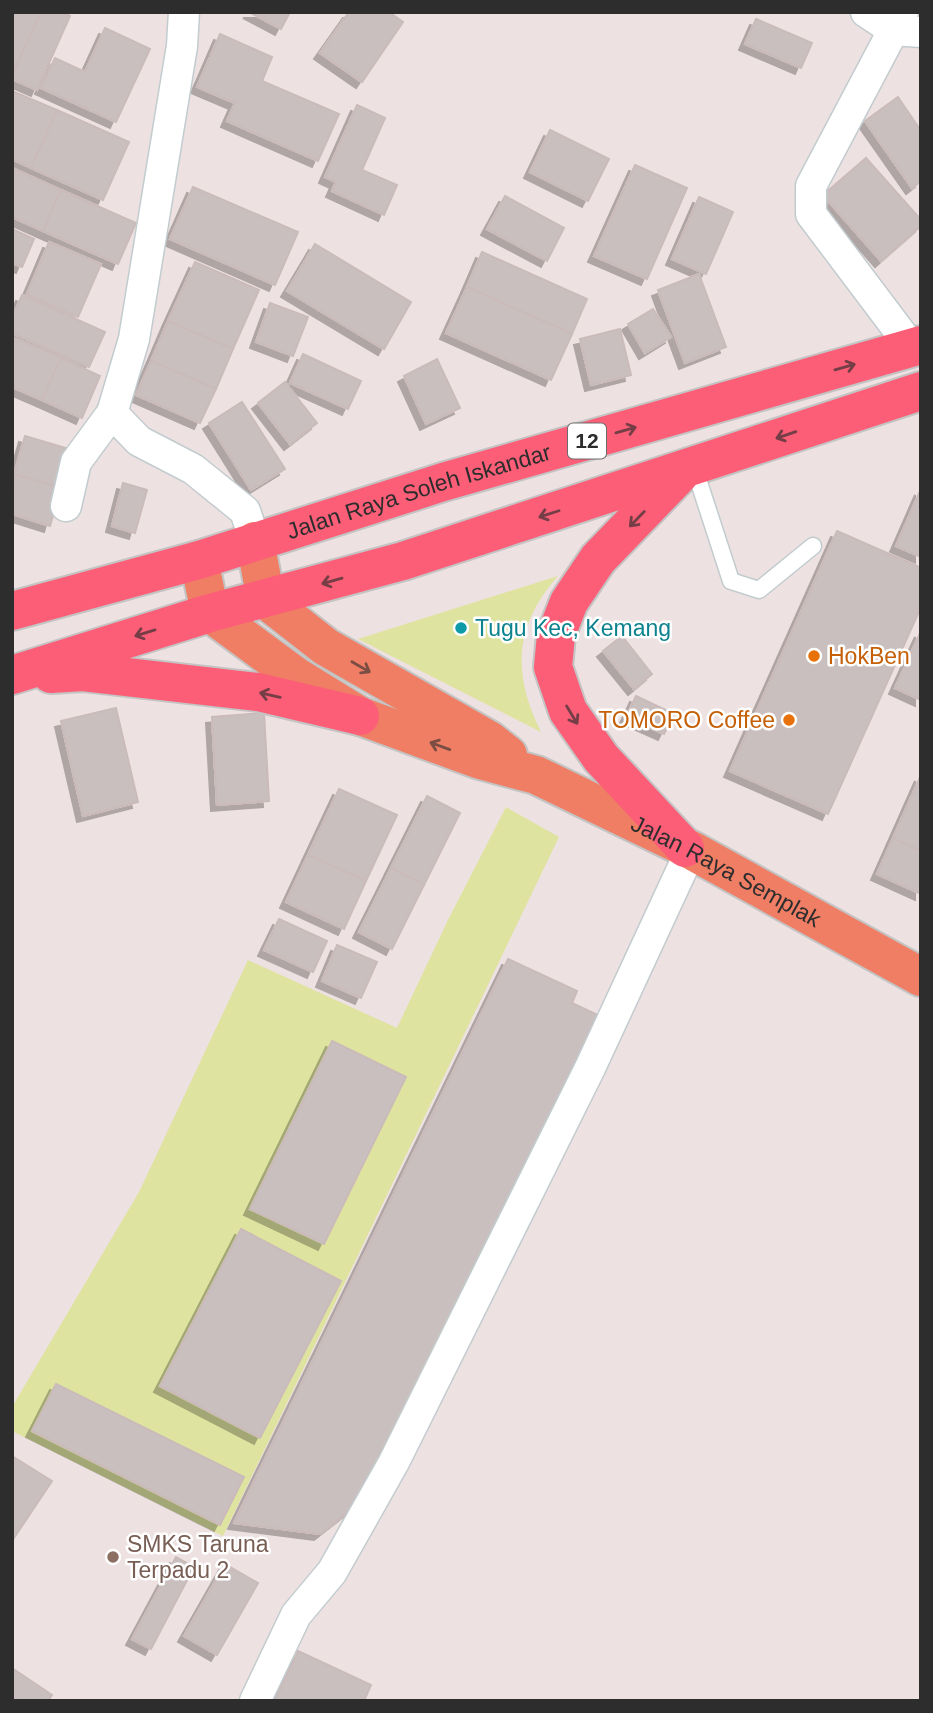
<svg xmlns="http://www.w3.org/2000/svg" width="933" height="1713" font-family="Helvetica,sans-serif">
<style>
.green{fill:#dee39f}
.building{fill:#cabfbf;stroke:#cabbba;stroke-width:2;filter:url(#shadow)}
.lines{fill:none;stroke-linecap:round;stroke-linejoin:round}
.lane-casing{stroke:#c2cccf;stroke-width:19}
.street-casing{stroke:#c2cccf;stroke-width:33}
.primary-casing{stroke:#c4c4c4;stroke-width:42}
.highway-casing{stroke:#c4c4c4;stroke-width:42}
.lane{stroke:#fff;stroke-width:16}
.street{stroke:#fff;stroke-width:30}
.primary{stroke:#ef7e65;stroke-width:38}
.highway{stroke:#fc5e77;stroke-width:38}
.oneway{stroke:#753e47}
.oneway2{stroke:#7b4d43}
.culture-dot{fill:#0f9aa8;stroke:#fff;stroke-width:2.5}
.food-dot{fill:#e8710a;stroke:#fff;stroke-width:2.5}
.education-dot{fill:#8d6e63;stroke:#fff;stroke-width:2.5}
.labels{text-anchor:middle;stroke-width:5;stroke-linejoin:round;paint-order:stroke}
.shield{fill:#fff;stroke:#6c6c6c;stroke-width:2}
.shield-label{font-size:21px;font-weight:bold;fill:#2d2d2d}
.street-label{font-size:23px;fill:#2d2d2d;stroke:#fff}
.culture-label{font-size:23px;fill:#0d838f;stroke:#fff;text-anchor:start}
.food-label{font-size:23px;fill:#c56008;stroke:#fff;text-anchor:start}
.education-label{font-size:23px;fill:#785e54;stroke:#fff;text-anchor:start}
</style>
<defs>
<filter id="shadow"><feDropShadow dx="-6" dy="6" stdDeviation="0" flood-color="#0004"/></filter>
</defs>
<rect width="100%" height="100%" fill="#eee1e1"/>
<g class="green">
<path d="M558,576C514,626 512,673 541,732L358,639Z"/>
<polygon points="506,807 559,837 223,1536 12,1431 12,1407 139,1192 248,960 397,1028 448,920"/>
</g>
<g class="building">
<polygon points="12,12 41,12 12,76"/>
<polygon points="41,12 61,12 70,16 37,90 12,79 12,76"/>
<polygon points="249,12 290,12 281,29"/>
<polygon points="349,12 389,12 403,22 362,82 320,53"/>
<polygon points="756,19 812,43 801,68 745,44"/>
<polygon points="105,28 150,49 116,122 41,88 55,58 85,72"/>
<polygon points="220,34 272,57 262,81 339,114 318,161 227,121 235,103 197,87"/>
<polygon points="12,91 57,110 31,168 12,159"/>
<polygon points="898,97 921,131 921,181 912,188 865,121"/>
<polygon points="357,105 385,118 362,170 397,185 384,215 332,191 336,182 325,177"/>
<polygon points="57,110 129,142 103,200 31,168"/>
<polygon points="550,130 609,159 588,201 530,172"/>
<polygon points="866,158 921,220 921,226 881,261 823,195"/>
<polygon points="635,165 687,188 647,279 594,256"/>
<polygon points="12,168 61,190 43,231 12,217"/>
<polygon points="193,187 298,232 275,285 170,239"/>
<polygon points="61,190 136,223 118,264 43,231"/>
<polygon points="505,196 564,228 547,261 487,229"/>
<polygon points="699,197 733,212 706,274 672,259"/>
<polygon points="12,229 34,239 22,267 12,263"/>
<polygon points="49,242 101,264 78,317 27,294"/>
<polygon points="315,244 411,302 384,349 287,291"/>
<polygon points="482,252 587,299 572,334 467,287"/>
<polygon points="195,262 259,290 233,349 168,321"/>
<polygon points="699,274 726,347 685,363 658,290"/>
<polygon points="467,287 572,334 551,380 446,333"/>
<polygon points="22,295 105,332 89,367 12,333 12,318"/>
<polygon points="270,303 308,317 293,356 256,342"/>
<polygon points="653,309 671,337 645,353 628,324"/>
<polygon points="168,321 233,349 216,389 151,361"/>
<polygon points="620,329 631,375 591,385 580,339"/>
<polygon points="12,337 61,358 42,400 12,387"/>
<polygon points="303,354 361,381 348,409 290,383"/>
<polygon points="61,358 100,376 82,418 42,400"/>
<polygon points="437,359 460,408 426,424 404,376"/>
<polygon points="151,361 216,389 200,423 136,395"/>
<polygon points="285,382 317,423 290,444 258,403"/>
<polygon points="242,402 285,469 251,490 209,423"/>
<polygon points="25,436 72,450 61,488 14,474"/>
<polygon points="14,474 61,488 50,526 12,514"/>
<polygon points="123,483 147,490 135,533 112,526"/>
<polygon points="921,489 921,557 896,546"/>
<polygon points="837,531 921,568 921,607 828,814 730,771"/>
<polygon points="921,631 921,700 895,688"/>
<polygon points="622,636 652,674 634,689 603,651"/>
<polygon points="636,696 674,714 664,734 626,717"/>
<polygon points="116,708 138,802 83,816 61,721"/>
<polygon points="264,713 269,801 217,805 212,717"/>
<polygon points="921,775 921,851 893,838"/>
<polygon points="339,789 397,815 366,881 308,855"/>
<polygon points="427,796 460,813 424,885 391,868"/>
<polygon points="893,838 921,851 921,894 877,874"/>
<polygon points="308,855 366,881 344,929 286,902"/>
<polygon points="391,868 424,885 392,949 359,932"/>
<polygon points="279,919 327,941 313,972 264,950"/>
<polygon points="337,945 377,962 361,998 322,981"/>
<polygon points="508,959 577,991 572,1003 604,1018 368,1496 320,1534 234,1523"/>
<polygon points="332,1041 406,1077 324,1244 250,1209"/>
<polygon points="241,1229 341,1281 260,1438 160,1386"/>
<polygon points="56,1384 244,1477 220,1525 32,1431"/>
<polygon points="12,1456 52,1481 12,1541"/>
<polygon points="176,1557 194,1567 151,1649 132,1639"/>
<polygon points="225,1564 258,1583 217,1655 184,1636"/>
<polygon points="298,1651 371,1685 364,1701 275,1701"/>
<polygon points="12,1668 52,1695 48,1701 12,1701"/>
</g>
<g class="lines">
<g class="lane-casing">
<polyline id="lane" points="694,467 731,581 759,590 813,546"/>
</g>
<g class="street-casing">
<g id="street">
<polyline points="184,12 182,46 134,339 112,413 139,441 193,469 245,511 255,541"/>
<polyline points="866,12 893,30 921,32"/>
<polyline points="903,12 811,186 811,214 912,348"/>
<polyline points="66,506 76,462 112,413"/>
<polyline points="255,1701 296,1615 332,1572 394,1462 590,1068 691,850"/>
</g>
</g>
<g class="primary-casing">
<g id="primary">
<polyline points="255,541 266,600 326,647 489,740 508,755"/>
<path id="s1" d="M199,560L210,613L297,677L360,716L480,760L536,775L691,850L921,977"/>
</g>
</g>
<g class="highway-casing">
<g id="highway">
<polyline points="680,474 598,559 569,602 556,635 553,667 568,711 601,758 685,848"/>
<path id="s2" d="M12,611L199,560L443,482L921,345"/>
<polyline points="51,674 83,672 258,692 360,716"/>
<polyline points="12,675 210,613 403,561 921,391"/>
</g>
</g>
<use href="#lane" class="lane"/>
<use href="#street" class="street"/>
<use href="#primary" class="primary"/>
<use href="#highway" class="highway"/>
</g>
<defs><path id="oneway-shaft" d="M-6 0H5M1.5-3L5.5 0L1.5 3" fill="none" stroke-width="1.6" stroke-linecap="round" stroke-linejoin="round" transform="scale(1.75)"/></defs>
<g class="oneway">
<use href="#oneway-shaft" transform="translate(845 367) rotate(-16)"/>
<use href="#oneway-shaft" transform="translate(626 430) rotate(-16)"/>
<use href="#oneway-shaft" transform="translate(786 435) rotate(161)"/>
<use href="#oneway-shaft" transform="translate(549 514) rotate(162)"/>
<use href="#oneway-shaft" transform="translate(637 519) rotate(134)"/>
<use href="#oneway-shaft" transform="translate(332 581) rotate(164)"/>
<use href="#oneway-shaft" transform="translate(145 633) rotate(163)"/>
<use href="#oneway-shaft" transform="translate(270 695) rotate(-167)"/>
<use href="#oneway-shaft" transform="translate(572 715) rotate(59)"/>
</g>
<g class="oneway2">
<use href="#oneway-shaft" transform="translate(361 667) rotate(30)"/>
<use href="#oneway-shaft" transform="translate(440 746) rotate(-160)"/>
</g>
<circle class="culture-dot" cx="461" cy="628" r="7"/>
<g class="food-dot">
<circle cx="814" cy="656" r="7"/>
<circle cx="789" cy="720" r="7"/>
</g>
<circle class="education-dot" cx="113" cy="1557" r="7"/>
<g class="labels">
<rect class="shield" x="568" y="423.5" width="38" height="35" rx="5"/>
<g class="shield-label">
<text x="587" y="448">12</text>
</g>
<g class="street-label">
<text dy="8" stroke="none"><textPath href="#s2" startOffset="424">Jalan Raya Soleh Iskandar</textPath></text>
<text dy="8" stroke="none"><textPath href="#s1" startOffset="635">Jalan Raya Semplak</textPath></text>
</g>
<g class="culture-label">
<text x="475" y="636">Tugu Kec, Kemang</text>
</g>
<g class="food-label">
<text x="828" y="664">HokBen</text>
<text x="775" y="728" text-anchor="end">TOMORO Coffee</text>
</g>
<g class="education-label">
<text x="127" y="1552">SMKS Taruna<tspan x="127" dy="26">Terpadu 2</tspan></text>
</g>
</g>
<rect width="933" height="1713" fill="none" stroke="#2d2d2d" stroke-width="28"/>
</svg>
